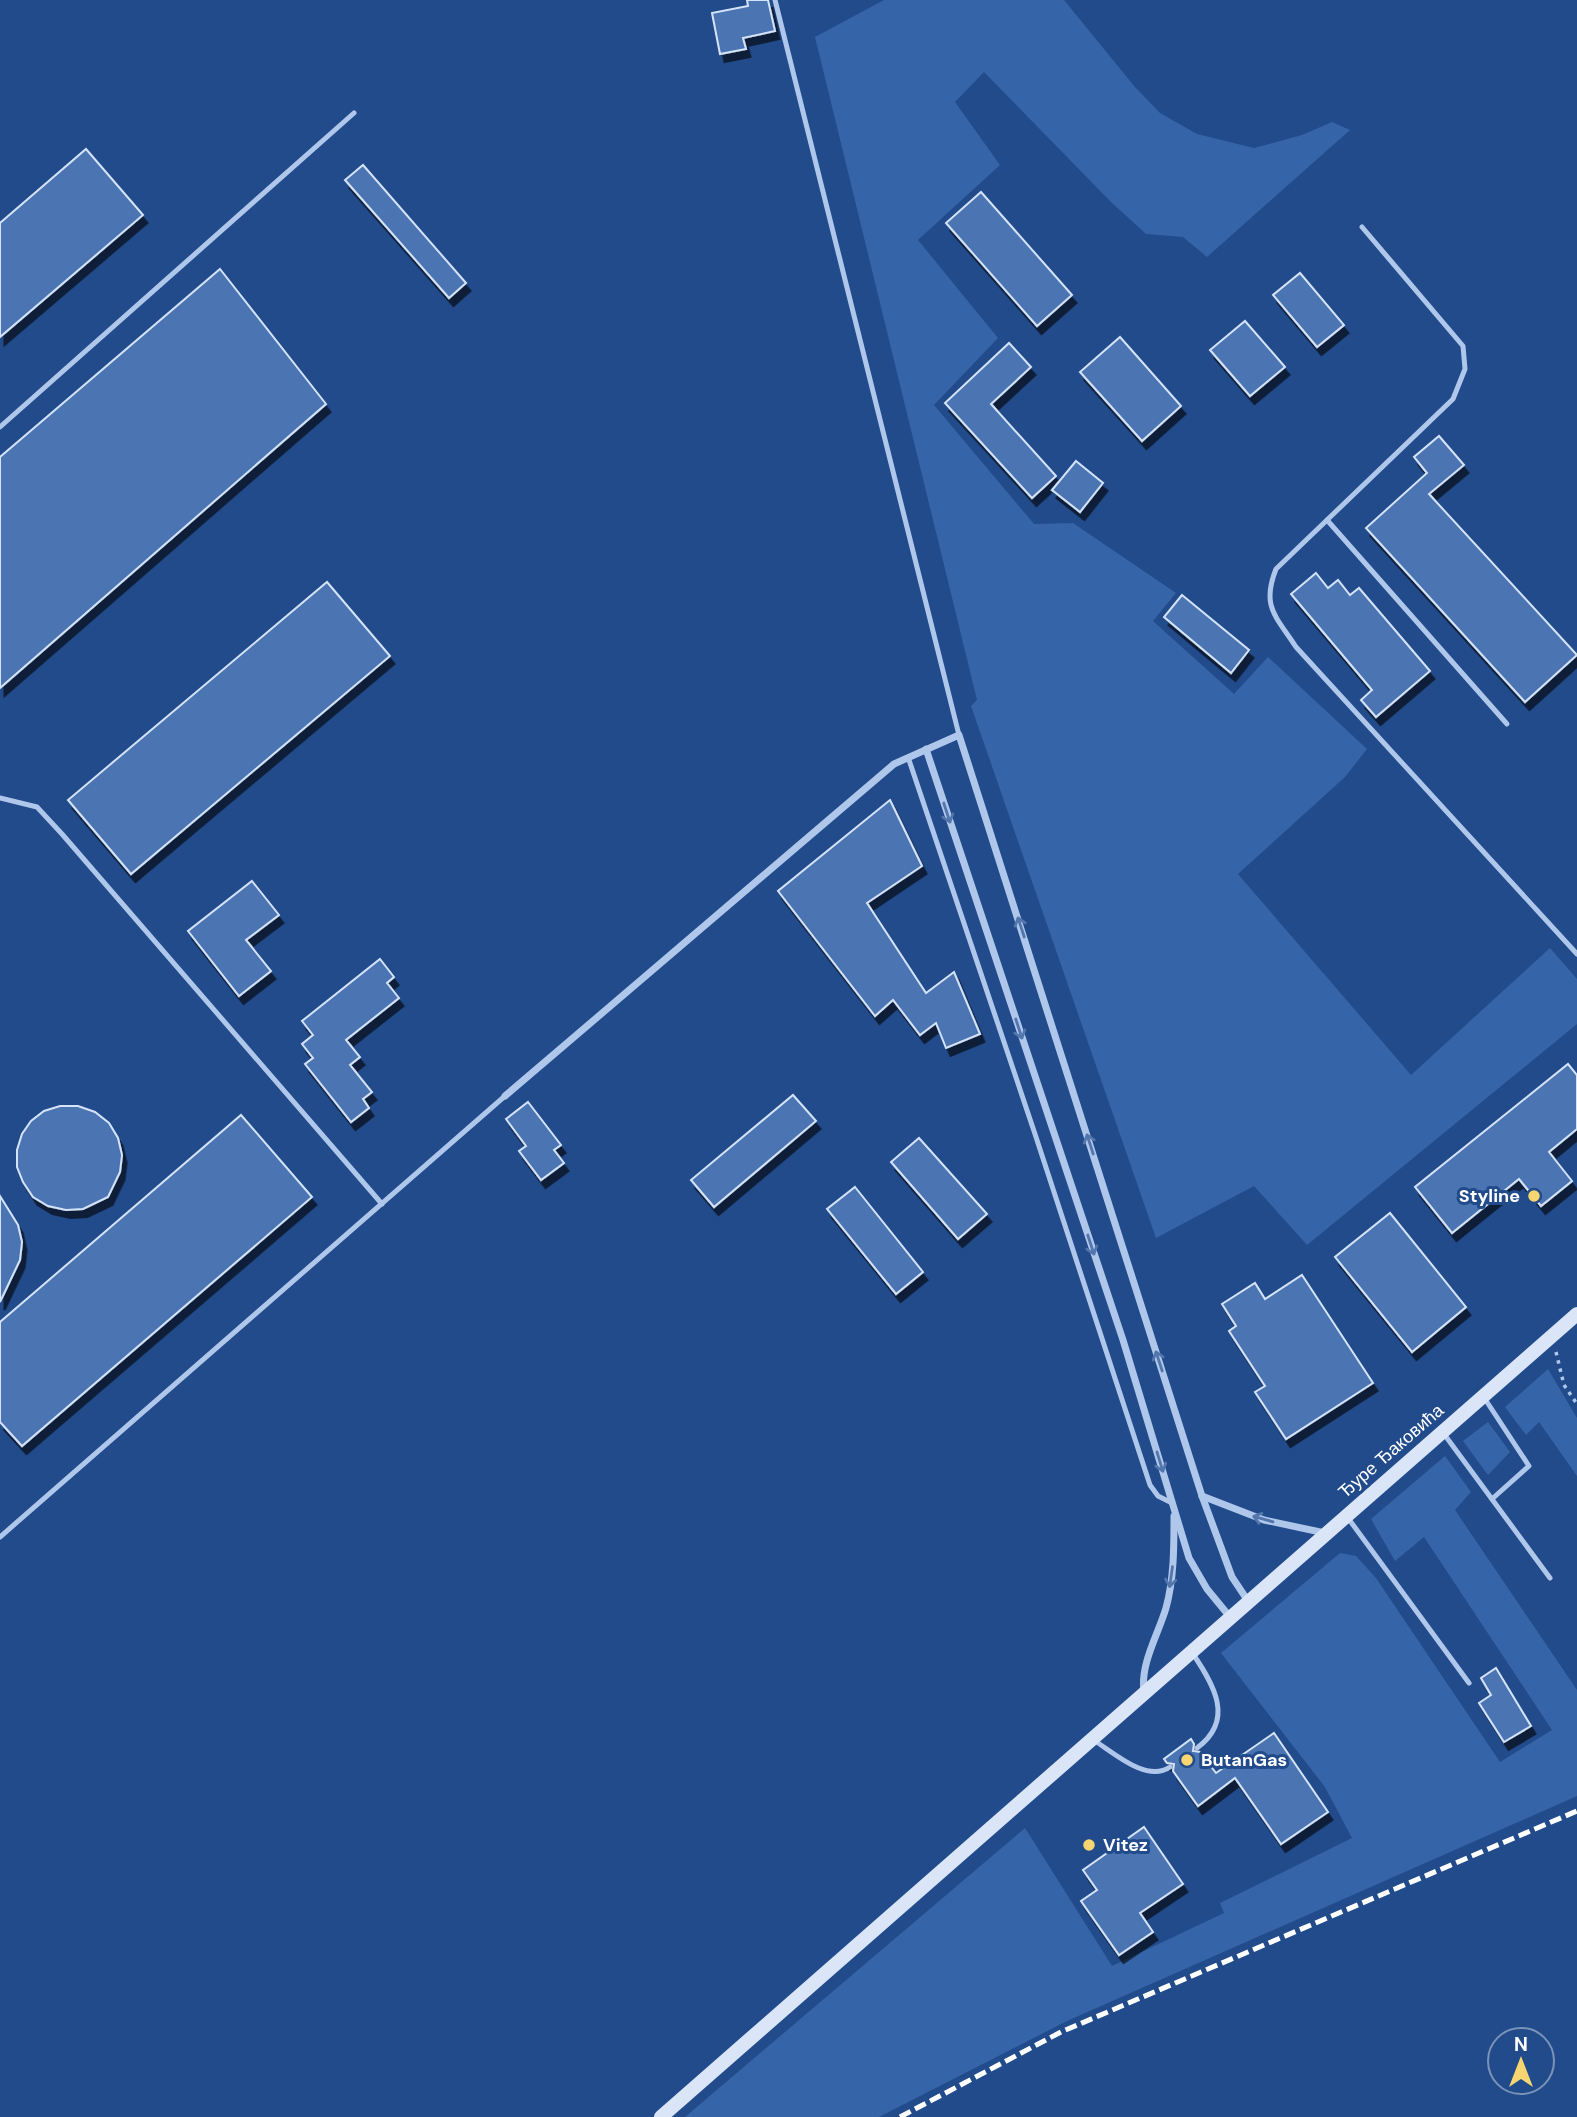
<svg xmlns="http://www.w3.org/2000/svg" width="1577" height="2117" font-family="'DM Sans',sans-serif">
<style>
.green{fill:#3664a8}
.building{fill:#4b74b2;stroke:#d4e3f8;stroke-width:2;filter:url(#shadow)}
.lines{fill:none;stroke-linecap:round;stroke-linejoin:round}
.path{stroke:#afc7eb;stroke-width:3.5;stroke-dasharray:3.5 5;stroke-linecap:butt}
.lane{stroke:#afc7eb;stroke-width:5}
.street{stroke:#afc7eb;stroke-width:7}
.secondary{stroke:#dae6f8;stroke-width:14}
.rail{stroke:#fff;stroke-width:5;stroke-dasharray:12 5;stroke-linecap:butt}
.oneway{stroke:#5376ad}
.poi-dot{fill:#f7d671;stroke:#224b8b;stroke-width:2.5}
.labels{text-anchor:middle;stroke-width:6;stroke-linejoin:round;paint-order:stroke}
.poi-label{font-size:18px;font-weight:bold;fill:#fff;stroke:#224b8b;text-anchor:start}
.street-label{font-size:18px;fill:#fff;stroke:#224b8b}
</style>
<defs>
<filter id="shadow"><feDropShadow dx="4.5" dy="8" stdDeviation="0" flood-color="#0009"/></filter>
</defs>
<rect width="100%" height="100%" fill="#224b8b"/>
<g class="green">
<polygon points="884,0 1064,0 1135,87 1160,113 1197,134 1254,148 1302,135 1332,122 1350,130 1207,257 1183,237 1146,234 1111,202 984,72 955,102 1000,165 918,240 998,338 934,405 1034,524 1073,523 1176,593 1153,621 1234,694 1268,657 1367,749 1345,777 1238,874 1411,1075 1550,948 1577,979 1577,1024 1307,1245 1254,1186 1156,1238 971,706 977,700 815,37"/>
<polygon points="1548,1369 1577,1418 1577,1476 1539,1422 1526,1435 1505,1407"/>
<polygon points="1488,1422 1510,1452 1488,1475 1463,1441"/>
<polygon points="1445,1456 1471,1492 1455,1510 1577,1690 1577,1796 1067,2021 879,2117 685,2117 1025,1828 1112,1966 1224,1913 1220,1903 1352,1838 1325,1787 1221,1653 1340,1553 1356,1556 1376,1578 1500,1762 1552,1730 1424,1537 1395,1561 1371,1519"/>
</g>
<g class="building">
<polygon points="747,0 768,0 775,31 743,38 746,49 720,54 712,13 748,6"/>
<polygon points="86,149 143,215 0,337 0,223"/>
<polygon points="363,165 466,283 449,298 345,180"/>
<polygon points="981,192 1072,295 1037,326 946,223"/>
<polygon points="220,269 326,404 0,688 0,457"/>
<polygon points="1300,273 1344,325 1317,347 1273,295"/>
<polygon points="1245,321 1285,367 1250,396 1210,350"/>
<polygon points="1120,337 1181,406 1142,441 1080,372"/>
<polygon points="1009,343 1031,367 991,404 1056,476 1032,498 945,403"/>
<polygon points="1439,436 1464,465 1429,494 1577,655 1525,702 1366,528 1427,473 1414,457"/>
<polygon points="1076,461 1103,483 1080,512 1052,490"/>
<polygon points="1316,573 1328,588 1338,580 1350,595 1359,588 1430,671 1376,717 1361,700 1372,690 1291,594"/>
<polygon points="327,582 390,656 131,874 68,800"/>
<polygon points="1182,595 1249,650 1231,673 1164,617"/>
<polygon points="890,800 922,866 867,903 926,993 954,972 980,1034 946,1048 936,1023 920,1035 893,1000 875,1016 778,891"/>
<polygon points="252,881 279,915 246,940 271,971 239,996 188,931"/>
<polygon points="380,959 394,977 387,983 399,998 346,1040 360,1057 350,1065 372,1092 363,1099 369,1108 351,1122 305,1064 313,1058 302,1044 313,1035 302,1021"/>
<polygon points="1568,1064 1577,1075 1577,1129 1549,1152 1572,1181 1541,1206 1519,1179 1452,1233 1415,1187"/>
<polygon points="793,1095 816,1121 714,1207 691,1180"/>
<polygon points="528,1102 561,1145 554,1150 564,1163 541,1180 519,1151 526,1146 506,1119"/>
<polygon points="60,1106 78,1106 95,1112 109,1123 118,1138 122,1155 120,1172 108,1197 83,1209 66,1210 48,1206 33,1197 23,1182 17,1167 17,1150 22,1134 31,1121 44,1111"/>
<polygon points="241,1115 312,1197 22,1446 0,1422 0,1322"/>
<polygon points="919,1138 987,1214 958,1239 891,1162"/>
<polygon points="855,1187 923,1272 896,1294 827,1209"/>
<polygon points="0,1196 18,1225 22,1242 20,1260 0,1302"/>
<polygon points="1390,1213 1466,1307 1412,1352 1335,1257"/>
<polygon points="1302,1275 1373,1383 1286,1439 1255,1392 1265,1386 1229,1331 1236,1326 1222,1304 1255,1283 1265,1299"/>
<polygon points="1496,1668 1531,1726 1504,1742 1479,1703 1491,1695 1481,1678"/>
<polygon points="1274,1733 1328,1812 1281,1844 1235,1778 1198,1806 1173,1771 1174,1764 1167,1763 1164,1759 1191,1739 1194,1744 1193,1751 1200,1752 1216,1773"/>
<polygon points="1144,1827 1183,1884 1140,1913 1153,1932 1119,1955 1081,1901 1097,1890 1083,1870"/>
</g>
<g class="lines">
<polyline class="path" points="1556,1352 1564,1385 1577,1404"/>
<g class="lane">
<polyline points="775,0 959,735"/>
<path d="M1362,227L1463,346L1465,369L1453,399L1276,569C1261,607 1276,616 1296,647L1577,954"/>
<polyline points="0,427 354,113"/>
<polyline points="1327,520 1507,724"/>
<polyline points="908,757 1035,1134 1150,1485 1158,1496 1172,1503"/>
<polyline points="0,798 37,807 62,834 382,1204"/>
<polyline points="1485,1399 1529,1466 1492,1499"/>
<polyline points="1444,1434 1550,1578"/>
<polyline points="1348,1518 1469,1683"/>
<polyline points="0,1537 505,1096"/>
<path d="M1193,1654C1214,1685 1235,1720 1197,1748"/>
<path d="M1095,1741C1114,1753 1147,1783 1170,1767"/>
</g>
<g class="street">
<polyline points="926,749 1123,1340 1189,1558 1207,1589 1230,1617"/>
<polyline points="505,1096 894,764 959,735 1202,1496 1232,1577 1248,1601"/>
<polyline points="1202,1496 1264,1520 1325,1533"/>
<path d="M1144,1692C1140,1664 1158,1635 1166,1608C1174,1579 1174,1547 1174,1516"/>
</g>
<polyline class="secondary" points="661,2117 1577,1314"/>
<polyline class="rail" points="900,2117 1061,2032 1577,1811"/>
</g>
<defs><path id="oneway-shaft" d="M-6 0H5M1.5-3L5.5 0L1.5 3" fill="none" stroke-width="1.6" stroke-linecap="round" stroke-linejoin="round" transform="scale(1.75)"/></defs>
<g class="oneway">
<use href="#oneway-shaft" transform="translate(947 813) rotate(72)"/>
<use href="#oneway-shaft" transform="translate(1021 927) rotate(-108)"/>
<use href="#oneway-shaft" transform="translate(1019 1029) rotate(72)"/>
<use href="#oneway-shaft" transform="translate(1090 1144) rotate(-108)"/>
<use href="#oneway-shaft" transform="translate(1091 1245) rotate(72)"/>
<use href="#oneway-shaft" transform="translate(1159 1361) rotate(-108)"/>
<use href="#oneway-shaft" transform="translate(1160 1462) rotate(73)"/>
<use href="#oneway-shaft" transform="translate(1263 1519) rotate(-164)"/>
<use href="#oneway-shaft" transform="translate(1171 1577) rotate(98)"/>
</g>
<g class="poi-dot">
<circle cx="1534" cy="1196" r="7"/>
<circle cx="1187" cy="1760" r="7"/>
<circle cx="1089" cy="1845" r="7"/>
</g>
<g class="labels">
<g class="poi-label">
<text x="1520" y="1202" text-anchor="end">Styline</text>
<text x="1201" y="1766">ButanGas</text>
<text x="1103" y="1851">Vitez</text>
</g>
<g class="street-label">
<text transform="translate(1391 1451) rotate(-41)" y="6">Ђуре Ђаковића</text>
</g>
</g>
<g transform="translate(1521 2061)"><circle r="33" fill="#224b8b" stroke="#7a93b9" stroke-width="2"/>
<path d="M0-5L12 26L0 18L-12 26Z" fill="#f7d671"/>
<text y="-10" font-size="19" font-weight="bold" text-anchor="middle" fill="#ffffff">N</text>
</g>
</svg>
